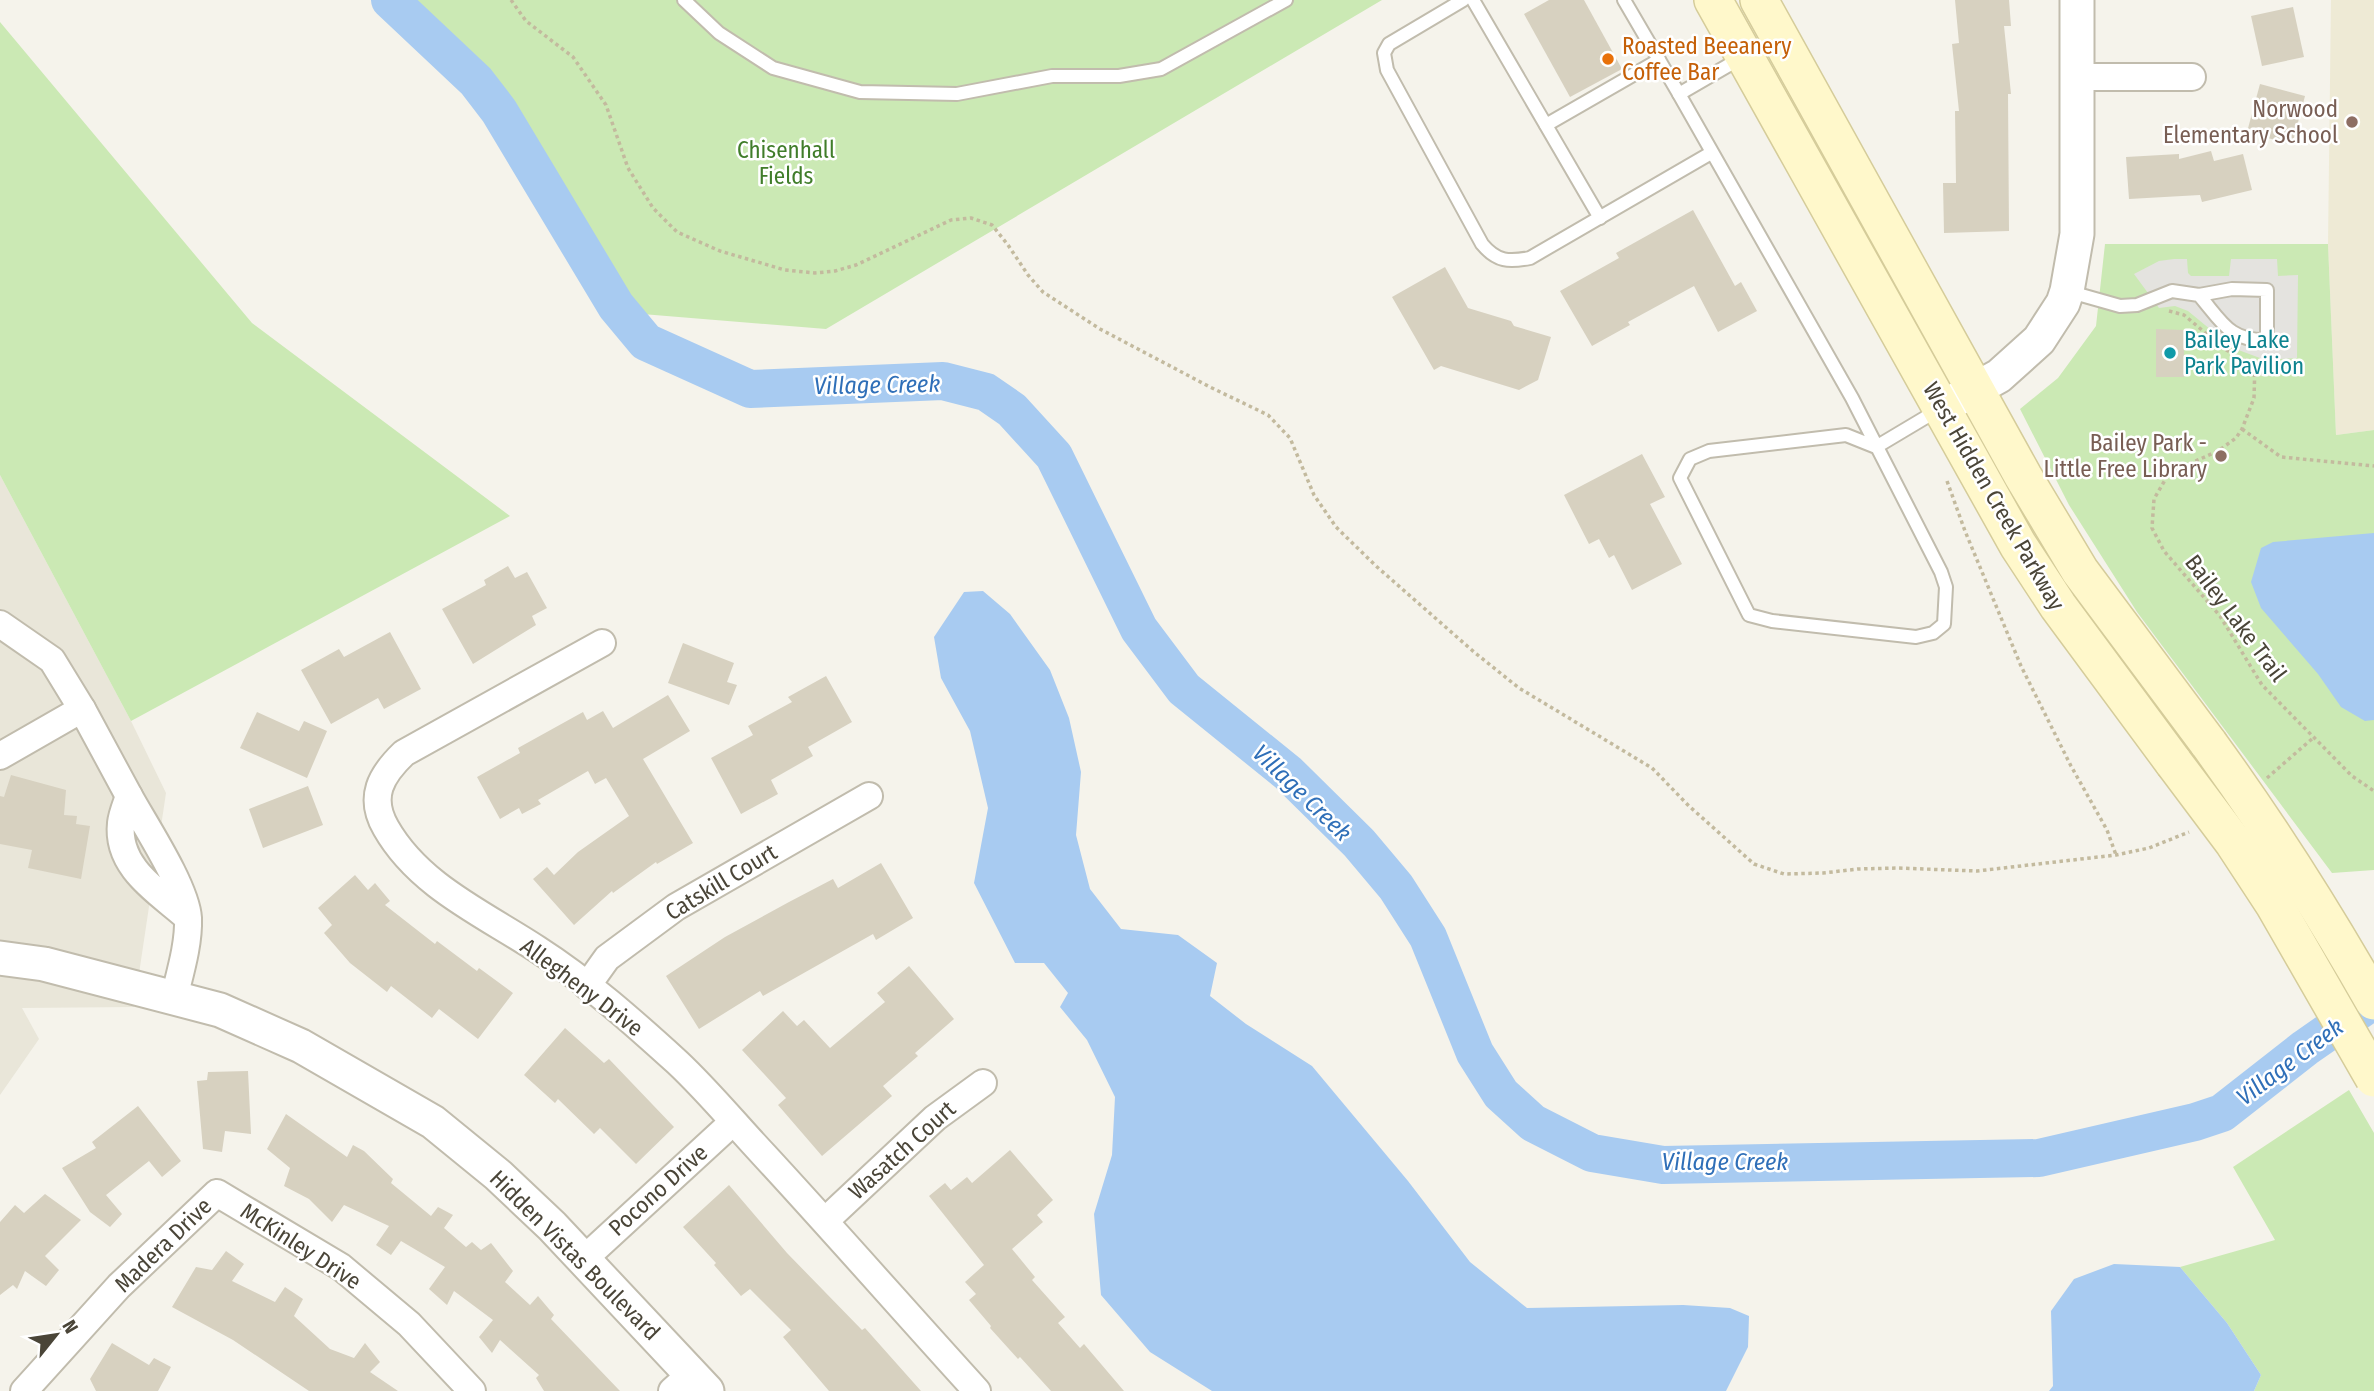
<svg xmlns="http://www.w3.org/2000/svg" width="2374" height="1391" font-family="'Fira Sans Condensed',sans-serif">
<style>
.residential{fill:#e9e6d9}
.education{fill:#eeead5}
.green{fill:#cbe9b4}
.parking{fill:#e4e3df}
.water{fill:#a8cbf1}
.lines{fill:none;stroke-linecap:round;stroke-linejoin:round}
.river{stroke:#a8cbf1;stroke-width:38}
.building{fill:#d7d1c0}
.service-casing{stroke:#c1bcad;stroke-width:16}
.minor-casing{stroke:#c1bcad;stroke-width:30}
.tertiary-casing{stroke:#c1bcad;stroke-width:37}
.secondary-casing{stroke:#d5cc9a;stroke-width:40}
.path{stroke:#c3ba9e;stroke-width:3.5;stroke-dasharray:3.5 3.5;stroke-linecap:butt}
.service{stroke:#fff;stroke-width:12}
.minor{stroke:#fff;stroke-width:26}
.tertiary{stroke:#fff;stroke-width:33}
.secondary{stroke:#fff8cb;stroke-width:37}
.secondary-bridge-casing{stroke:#d5cc9a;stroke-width:40;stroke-linecap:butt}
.secondary-bridge{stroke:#fff8cb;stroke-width:37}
.food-dot{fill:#e8710a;stroke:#fff;stroke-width:2.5}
.education-dot{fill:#8d6e63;stroke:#fff;stroke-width:2.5}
.culture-dot{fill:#0f9aa8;stroke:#fff;stroke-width:2.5}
.labels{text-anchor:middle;stroke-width:5;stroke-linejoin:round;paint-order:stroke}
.food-label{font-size:23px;fill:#c56008;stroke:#fff;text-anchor:start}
.education-label{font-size:23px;fill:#785e54;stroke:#fff;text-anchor:end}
.park-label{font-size:23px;fill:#407d2a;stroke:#fff}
.culture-label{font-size:23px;fill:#0d838f;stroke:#fff;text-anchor:start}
.street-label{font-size:23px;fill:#4a4538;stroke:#fff}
.water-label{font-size:24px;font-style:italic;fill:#2f6fb8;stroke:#fff}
</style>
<rect width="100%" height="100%" fill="#f5f3eb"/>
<polygon class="residential" points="0,475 131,721 166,793 134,1007 22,1008 39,1039 0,1095"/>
<polygon class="education" points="2331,0 2374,0 2374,430 2336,435 2328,244"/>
<g class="green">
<polygon points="400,0 1382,0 826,329 630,313 485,99"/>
<polygon points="0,22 252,323 510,516 131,721 0,475"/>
<polygon points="2105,244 2328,244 2336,435 2374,430 2374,870 2332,873 2137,612 2069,505 2020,409 2058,378 2096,326"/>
<polygon points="2349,1090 2374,1133 2374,1391 2254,1391 2261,1375 2227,1323 2180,1267 2275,1240 2233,1167"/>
</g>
<polygon class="parking" points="2174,259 2187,259 2188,273 2191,276 2229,276 2231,259 2277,259 2278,276 2298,275 2297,358 2280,359 2278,376 2261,376 2260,358 2233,348 2188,311 2175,306 2159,308 2134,274 2159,261"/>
<g class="water">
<polygon points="2374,533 2374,720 2365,721 2341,707 2318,674 2261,608 2251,582 2261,548 2273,542"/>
<polygon points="983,591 1010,614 1050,670 1069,718 1081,772 1076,835 1090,889 1121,929 1178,935 1217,963 1210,996 1246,1024 1312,1066 1408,1181 1470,1262 1527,1308 1683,1305 1730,1308 1749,1316 1748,1347 1726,1391 1212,1391 1150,1352 1101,1295 1094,1214 1112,1155 1115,1097 1087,1040 1060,1007 1068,993 1044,963 1015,963 974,883 988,808 970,731 941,678 934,637 964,592"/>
<polygon points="2114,1264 2180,1267 2227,1323 2261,1375 2254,1391 2049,1391 2053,1386 2051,1311 2074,1279"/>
</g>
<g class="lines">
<polyline class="river" points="390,0 476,81 499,111 616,306 646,342 750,389 943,381 986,392 1012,410 1054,456 1139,629 1184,689 1288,773 1359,843 1396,887 1428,937 1475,1053 1501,1094 1533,1123 1592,1153 1663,1165 2039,1158 2195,1122 2222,1113 2305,1048 2374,1000"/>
</g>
<g class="building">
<polygon points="1549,0 1584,0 1622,69 1570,97 1524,14"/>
<polygon points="1955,0 2009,0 2011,26 2004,26 2011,94 2008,94 2009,231 1944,233 1943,183 1956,183 1955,111 1959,111 1952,44 1959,43"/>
<polygon points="2293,7 2304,57 2262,66 2251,16"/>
<polygon points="2260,84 2305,96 2292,145 2247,132"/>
<polygon points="2211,151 2214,161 2243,154 2252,190 2202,202 2200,195 2129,199 2126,157 2179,154 2179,159"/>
<polygon points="1693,210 1735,286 1741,282 1757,311 1718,332 1694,286 1628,322 1630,325 1592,346 1560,291 1619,258 1616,253"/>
<polygon points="1445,267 1468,308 1511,321 1514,326 1551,337 1538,380 1519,390 1441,366 1434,370 1392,297"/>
<polygon points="2156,329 2184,330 2184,377 2156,377"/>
<polygon points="1642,454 1665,497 1650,504 1682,564 1632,590 1614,555 1609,558 1599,539 1589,544 1564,495"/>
<polygon points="508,566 515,578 527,572 547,608 532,616 536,625 473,664 442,609 486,585 484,580"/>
<polygon points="390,632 421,689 384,709 378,698 331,724 301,670 339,649 344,657"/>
<polygon points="683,643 734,663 727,682 737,685 729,705 668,683"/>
<polygon points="826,676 852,722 808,747 813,756 771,780 778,794 741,814 711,758 753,735 748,726 792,702 788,697"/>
<polygon points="668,695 690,731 643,759 693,843 657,864 656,862 613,893 612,891 574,925 533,879 547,867 554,875 578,852 629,816 606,778 595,784 588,771 538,800 541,804 522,814 519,808 500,819 477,777 520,753 518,748 583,712 587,720 603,711 613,728"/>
<polygon points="257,712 299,731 304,721 327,731 307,778 240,748"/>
<polygon points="11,775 66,790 64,815 77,816 76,824 90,826 81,879 28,868 32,850 0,844 0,796 4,797"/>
<polygon points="308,786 323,825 263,848 249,809"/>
<polygon points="881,863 913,918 876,940 873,934 763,996 760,991 699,1029 666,976 725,937 789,902 833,879 838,888"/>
<polygon points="355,875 368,890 375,883 390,901 385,905 435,944 437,941 477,971 479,968 513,993 478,1039 439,1009 432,1018 391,986 387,992 350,963 324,933 332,925 318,908"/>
<polygon points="909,966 954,1019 915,1053 918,1056 883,1086 892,1096 822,1156 778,1105 786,1098 742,1050 783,1011 797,1026 804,1020 830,1048 885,1002 877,993"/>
<polygon points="565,1028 604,1063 609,1059 674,1127 636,1164 600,1128 594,1134 558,1099 555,1103 524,1075"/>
<polygon points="248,1071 251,1134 225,1131 222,1152 203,1149 197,1081 207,1080 208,1072"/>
<polygon points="138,1106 181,1161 162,1177 149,1161 106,1195 122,1214 110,1227 90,1212 62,1168 96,1148 92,1142"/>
<polygon points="286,1114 347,1157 353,1145 364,1151 393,1179 391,1183 431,1216 438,1207 453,1215 444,1228 466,1247 472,1242 481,1250 491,1243 513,1271 505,1282 530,1305 538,1296 554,1315 551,1319 620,1391 544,1391 536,1378 539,1375 500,1340 492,1353 479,1337 493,1320 454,1291 447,1305 429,1289 445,1267 401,1241 391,1255 376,1245 389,1226 344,1205 332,1222 309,1199 284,1186 290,1168 267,1149"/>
<polygon points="1010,1150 1053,1200 1037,1215 1043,1222 1012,1249 1035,1277 1032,1280 1065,1317 1058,1323 1080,1348 1084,1344 1124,1391 1051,1391 1020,1357 1018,1359 990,1328 991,1326 969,1300 976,1294 965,1282 984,1265 929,1196 945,1183 951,1190 967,1177 972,1183"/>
<polygon points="729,1185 787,1253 862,1330 865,1328 921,1391 829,1391 783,1337 791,1330 750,1289 741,1296 714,1265 716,1263 683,1227"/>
<polygon points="45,1194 81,1220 45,1256 59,1270 46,1286 25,1271 17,1289 13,1285 0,1295 0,1222 15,1205 24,1213"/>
<polygon points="226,1251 244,1264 232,1281 275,1302 285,1287 303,1299 294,1316 330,1349 354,1358 365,1343 380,1362 370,1372 398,1391 309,1391 233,1340 172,1307 196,1267 212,1270"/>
<polygon points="112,1343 149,1365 154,1358 171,1367 158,1391 96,1391 90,1379"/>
</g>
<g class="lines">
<g class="service-casing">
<g id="service">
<polyline points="684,0 719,33 773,68 860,92 957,94 1052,76 1119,76 1161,69 1286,0"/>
<path d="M1463,0L1389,44L1384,53L1387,70L1482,244C1497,262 1509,262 1530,258L1711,153"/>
<polyline points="1473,0 1600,218"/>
<polyline points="1624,0 1679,94"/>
<polyline points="1741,58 1679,94 1852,398 1941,572 1946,587 1944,624 1933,633 1916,637 1772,621 1749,615 1680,478 1690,459 1709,451 1846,435 1876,447 1938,410"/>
<polyline points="1546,125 1659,60"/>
<path d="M2067,291L2120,306L2137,305L2172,291L2199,295L2232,289L2267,290V340C2229,341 2222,322 2199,295"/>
</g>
</g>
<g class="minor-casing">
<g id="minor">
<polyline points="2078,77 2192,77"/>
<polyline points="0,624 52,660 82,709 129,796"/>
<path d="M602,643L404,753C381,775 368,797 386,828C419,886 484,914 537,949C587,981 633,1022 677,1062C708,1091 735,1124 764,1155C836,1233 906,1313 977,1391"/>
<polyline points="0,756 82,709"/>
<polyline points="587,986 607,958 676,907 869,796"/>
<path d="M174,998C180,973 189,944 188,918C186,887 145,825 129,796C126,805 122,814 121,823C116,868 159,892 188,918"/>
<polyline points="825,1221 935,1118 983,1083"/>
<polyline points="584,1259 733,1122"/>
<polyline points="24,1391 119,1286 217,1193 341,1267 409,1324 472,1391"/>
<polyline points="672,1391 691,1374"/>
</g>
</g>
<g class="tertiary-casing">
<g id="tertiary">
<polyline points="1952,402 1999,376 2039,340 2063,303 2067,291 2077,234 2077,0"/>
<polyline points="0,958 44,964 220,1010 301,1046 433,1122 498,1175 552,1226 707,1391"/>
</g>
</g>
<g class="secondary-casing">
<g id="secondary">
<polyline points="1713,0 2018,545 2058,606 2174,763"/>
<polyline points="1759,0 2023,476 2080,571 2209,744"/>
</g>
</g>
<g class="path">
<polyline points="511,0 526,21 573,57 606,105 628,168 653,208 677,232 720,251 785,270 815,273 835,271 856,265 951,220 971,218 992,225 1008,245 1028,275 1043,292 1100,329 1210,387 1268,415 1290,438 1314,495 1336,527 1376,566 1474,652 1519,688 1652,768 1689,806 1754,864 1784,874 1823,873 1858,869 1897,868 1977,871 2116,855 2149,848 2189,832"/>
<polyline points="2169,311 2184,315 2209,336"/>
<polyline points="2220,346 2238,357 2255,364 2254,398 2242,429 2236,438 2218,451 2169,473 2154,499 2152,528 2164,551 2220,616 2262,685 2352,776 2374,791"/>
<polyline points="2242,429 2281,457 2374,466"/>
<polyline points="1947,481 1965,531 2021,666 2071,766 2107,830 2116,855"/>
<polyline points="2267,778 2313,738"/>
</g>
<use href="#service" class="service"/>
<use href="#minor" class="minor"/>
<use href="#tertiary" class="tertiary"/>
<use href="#secondary" class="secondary"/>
<g class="secondary-bridge-casing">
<g id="secondary-bridge">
<path d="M2209,744C2270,828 2322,910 2374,1001"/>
<polyline points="2174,763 2234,843 2274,904 2374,1078"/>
</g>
</g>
<use href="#secondary-bridge" class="secondary-bridge"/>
</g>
<circle class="food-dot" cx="1608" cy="59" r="7"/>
<g class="education-dot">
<circle cx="2352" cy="122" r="7"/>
<circle cx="2221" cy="456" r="7"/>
</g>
<circle class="culture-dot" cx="2170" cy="353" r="7"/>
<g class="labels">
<g class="food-label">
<text x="1622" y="54">Roasted Beeanery<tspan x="1622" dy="26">Coffee Bar</tspan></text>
</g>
<g class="education-label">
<text x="2338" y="117">Norwood<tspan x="2338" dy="26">Elementary School</tspan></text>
<text x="2207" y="451">Bailey Park -<tspan x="2207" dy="26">Little Free Library</tspan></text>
</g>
<g class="park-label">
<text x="786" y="158">Chisenhall<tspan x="786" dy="26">Fields</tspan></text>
</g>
<g class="culture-label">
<text x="2184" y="348">Bailey Lake<tspan x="2184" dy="26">Park Pavilion</tspan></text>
</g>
<g class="street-label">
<text transform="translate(1994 496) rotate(60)" y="8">West Hidden Creek Parkway</text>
<text transform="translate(2236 618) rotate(53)" y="8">Bailey Lake Trail</text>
<text transform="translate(721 882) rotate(-31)" y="8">Catskill Court</text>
<text transform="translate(582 987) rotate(37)" y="8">Allegheny Drive</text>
<text transform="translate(902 1150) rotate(-42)" y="8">Wasatch Court</text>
<text transform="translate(658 1190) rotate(-42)" y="8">Pocono Drive</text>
<text transform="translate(163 1245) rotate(-44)" y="8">Madera Drive</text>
<text transform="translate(301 1246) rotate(33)" y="8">McKinley Drive</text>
<text transform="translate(575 1255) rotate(45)" y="8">Hidden Vistas Boulevard</text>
</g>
<g class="water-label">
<text transform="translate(877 385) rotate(-1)" y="8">Village Creek</text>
<text transform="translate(1302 793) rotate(44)" y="8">Village Creek</text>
<text transform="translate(2290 1062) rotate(-37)" y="8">Village Creek</text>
<text x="1725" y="1170">Village Creek</text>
</g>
</g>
<g transform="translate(56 1335) rotate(60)" stroke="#ffffff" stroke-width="5" paint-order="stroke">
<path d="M0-5L12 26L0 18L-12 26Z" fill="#4a4538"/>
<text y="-10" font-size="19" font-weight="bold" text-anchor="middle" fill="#4a4538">N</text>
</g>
</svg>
